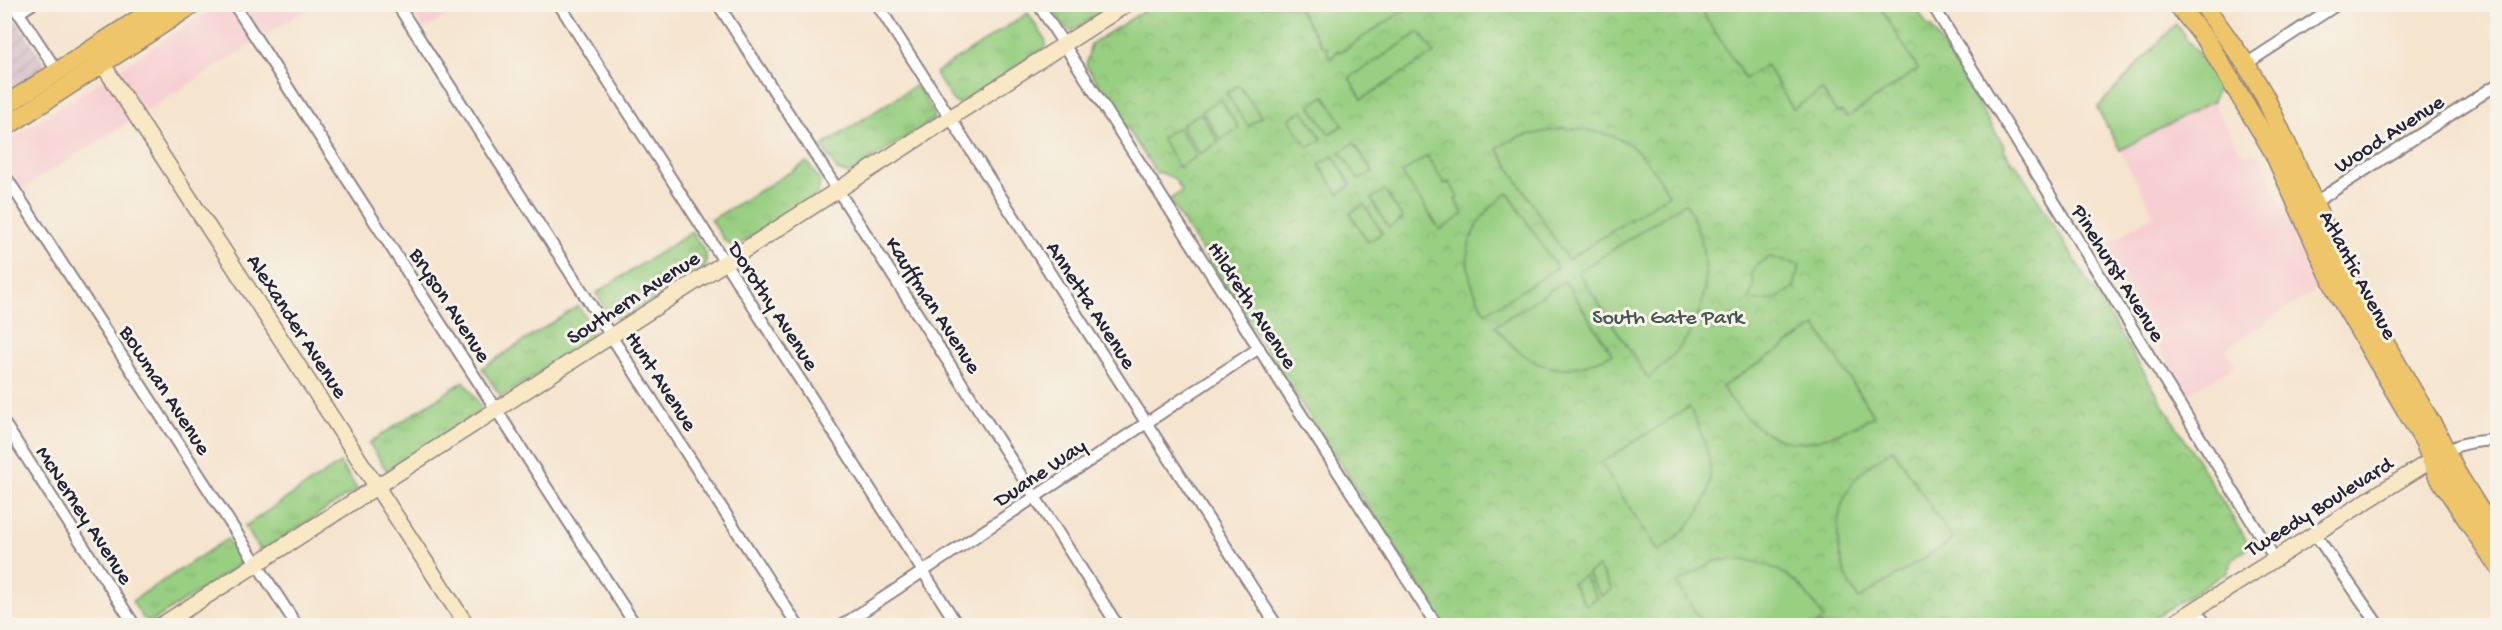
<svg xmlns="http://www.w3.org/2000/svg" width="2502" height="630" font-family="'Gochi Hand',sans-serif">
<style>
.built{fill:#f7cfd2}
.industrial{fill:url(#industrial-furrows)}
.grass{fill:url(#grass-tufts);stroke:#5d785e;stroke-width:1.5}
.park{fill:url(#park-crowns);stroke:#5d785e;stroke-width:1.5}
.pitch{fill:#98cf81;stroke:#5d785e;stroke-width:1.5}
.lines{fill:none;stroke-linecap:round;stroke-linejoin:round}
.street-casing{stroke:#8c8384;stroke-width:14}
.secondary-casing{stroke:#8c8384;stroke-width:18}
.primary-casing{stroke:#8c8384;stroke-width:21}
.street{stroke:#fff;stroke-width:10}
.secondary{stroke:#f8e8c3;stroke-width:15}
.primary{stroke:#eec569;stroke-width:18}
.labels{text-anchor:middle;stroke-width:6;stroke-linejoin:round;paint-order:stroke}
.street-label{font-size:22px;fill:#22223b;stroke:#f7f3e8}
.park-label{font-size:22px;fill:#455650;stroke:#f7f3e8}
</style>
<defs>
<pattern id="industrial-furrows" width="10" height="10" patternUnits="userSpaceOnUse" patternTransform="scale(1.5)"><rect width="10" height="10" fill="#d2bdc6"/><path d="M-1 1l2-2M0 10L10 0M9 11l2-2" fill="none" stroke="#b4a2ab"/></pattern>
<pattern id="grass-tufts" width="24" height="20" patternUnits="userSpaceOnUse" patternTransform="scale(1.5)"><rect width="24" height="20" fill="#98cf81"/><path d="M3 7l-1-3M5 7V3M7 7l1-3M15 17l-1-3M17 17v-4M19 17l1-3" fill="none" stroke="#83b170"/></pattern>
<pattern id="park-crowns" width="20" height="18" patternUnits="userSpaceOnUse" patternTransform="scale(1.5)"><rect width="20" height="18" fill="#98cf81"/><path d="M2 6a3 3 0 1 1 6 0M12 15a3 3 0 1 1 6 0" fill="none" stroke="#83b170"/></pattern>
</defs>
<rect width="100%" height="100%" fill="#f7f3e8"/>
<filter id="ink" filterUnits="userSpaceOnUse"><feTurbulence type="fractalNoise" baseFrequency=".0167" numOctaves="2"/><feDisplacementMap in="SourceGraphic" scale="12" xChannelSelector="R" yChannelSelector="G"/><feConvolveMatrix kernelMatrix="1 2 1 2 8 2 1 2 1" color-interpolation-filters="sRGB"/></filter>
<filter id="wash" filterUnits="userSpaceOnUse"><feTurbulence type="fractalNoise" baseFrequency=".008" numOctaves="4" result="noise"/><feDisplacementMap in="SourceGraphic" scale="24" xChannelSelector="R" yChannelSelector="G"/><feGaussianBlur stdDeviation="1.35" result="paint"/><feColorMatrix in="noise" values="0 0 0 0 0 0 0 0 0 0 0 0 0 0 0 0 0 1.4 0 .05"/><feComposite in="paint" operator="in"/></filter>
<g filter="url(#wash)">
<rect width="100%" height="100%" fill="#f5e4ce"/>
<g class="built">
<polygon points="218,5 314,5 5,200 5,143"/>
<polygon points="408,5 463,5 424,30"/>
<polygon points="2176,24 2219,83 2214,96 2214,105 2239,149 2245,152 2259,154 2319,288 2226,348 2235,365 2188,394 2099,250 2154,214 2097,108"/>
</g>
<polygon class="industrial" points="5,5 21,5 11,11 47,67 5,94"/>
<g class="grass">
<polygon points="1049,5 1113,5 1072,31 1065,28"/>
<polygon points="1028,13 1045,39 1046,47 958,104 953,101 935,73"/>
<polygon points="916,85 934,113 933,120 849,174 837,170 822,146"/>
<polygon points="807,162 820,181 818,194 735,247 725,241 711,220"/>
<polygon points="692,232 706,254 706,266 621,320 610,316 596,293"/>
<polygon points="578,306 592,328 591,340 501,397 482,368"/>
<polygon points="464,381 481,407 479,412 387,471 369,443"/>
<polygon points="340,463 357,489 261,552 245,526"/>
<polygon points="227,539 241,561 238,566 151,622 143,618 132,601"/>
</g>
<polygon class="park" points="1153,5 1917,5 1917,9 1928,27 1931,27 2004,146 2004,150 2013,164 2015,163 2018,167 2250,546 2233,558 2227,572 2143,625 1445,625 1169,200 1182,191 1174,178 1159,172 1157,174 1086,65 1091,44"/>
<g class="pitch">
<polygon points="1406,5 1408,8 1340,52 1338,50 1332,58 1328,56 1327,47 1323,47 1296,5"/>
<polygon points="1698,5 1879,5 1918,69 1848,117 1841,111 1837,113 1822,90 1793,109 1766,65 1745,79"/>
<polygon points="2176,24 2219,83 2213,101 2120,150 2097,108"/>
<polygon points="1420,32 1434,53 1362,99 1349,78"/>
<polygon points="1239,85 1261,117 1248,126 1226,93"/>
<polygon points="1325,96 1343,125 1329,134 1310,105"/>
<polygon points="1220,99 1239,128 1221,140 1202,111"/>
<polygon points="1303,110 1322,139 1308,148 1289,119"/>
<polygon points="1200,113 1219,142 1200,154 1181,125"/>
<polygon points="1178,127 1197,156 1179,167 1161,138"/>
<path d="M1563,128C1624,132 1638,143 1669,194L1568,260L1497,148L1519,137Z"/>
<polygon points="1354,143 1373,172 1359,180 1340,152"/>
<polygon points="1333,156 1351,185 1338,194 1319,165"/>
<polygon points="1427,156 1445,184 1449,182 1458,197 1455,200 1464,214 1440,230 1402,173"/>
<polygon points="1385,190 1403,219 1389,228 1371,199"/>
<path d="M1508,193L1557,268L1486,313C1456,265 1462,227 1508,193Z"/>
<path d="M1686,202C1720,271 1711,330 1648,378L1578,272Z"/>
<polygon points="1364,204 1382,233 1368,242 1350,213"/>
<path d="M1770,257C1781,260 1788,264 1800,265L1794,287C1779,299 1768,304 1749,299L1754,285L1752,274L1755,267Z"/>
<path d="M1565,281L1612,354C1561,380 1529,370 1495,326Z"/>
<path d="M1816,326L1874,416C1804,454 1770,456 1722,387Z"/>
<path d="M1689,407C1723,472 1719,507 1658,552L1601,463Z"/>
<path d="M1893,449L1953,540L1859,599C1833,560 1827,507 1863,471C1872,463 1883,456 1893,449Z"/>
<path d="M1736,559C1781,563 1802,582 1824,619L1815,625H1704L1677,583L1715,561Z"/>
<polygon points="1598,567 1612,589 1601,596 1587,574"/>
<polygon points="1584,576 1597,598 1586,605 1572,583"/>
</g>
</g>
<g filter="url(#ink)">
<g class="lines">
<g class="street-casing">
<g id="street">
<polyline points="13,4 59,74"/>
<polyline points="234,4 636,626"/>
<polyline points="397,4 798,626"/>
<polyline points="559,4 958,626"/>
<polyline points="718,4 1118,626"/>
<polyline points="877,4 1277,626"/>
<polyline points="1038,4 1437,626"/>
<polyline points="1932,4 2275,559"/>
<polyline points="18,13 32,4"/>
<polyline points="2246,64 2338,4"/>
<polyline points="4,174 297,626"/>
<polyline points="2311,205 2498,84"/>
<polyline points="4,423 135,626"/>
<path d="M2446,451C2462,442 2479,441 2498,440"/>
<polyline points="2315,534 2379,626"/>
<polyline points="2195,609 2207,626"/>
<polyline points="841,626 1259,348"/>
</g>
</g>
<g class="secondary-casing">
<g id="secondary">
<polyline points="96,54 467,626"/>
<polyline points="160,626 1127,4"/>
<polyline points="2169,626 2441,454"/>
</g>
</g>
<g class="primary-casing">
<g id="primary">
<polyline points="2177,4 2207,41 2272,149 2338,294 2424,441 2437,474 2498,566"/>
<polyline points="2203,4 2246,64 2265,97 2355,292 2437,433 2456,472 2498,540"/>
<polyline points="4,106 162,4"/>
<polyline points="4,128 193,4"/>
</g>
</g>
<use href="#street" class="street"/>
<use href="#secondary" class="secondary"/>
<use href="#primary" class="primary"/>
</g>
</g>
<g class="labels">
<g class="street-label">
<text transform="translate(2388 132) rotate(-33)" y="8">Wood Avenue</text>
<text transform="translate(2120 272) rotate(58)" y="8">Pinehurst Avenue</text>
<text transform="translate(2360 274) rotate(62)" y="8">Atlantic Avenue</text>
<text transform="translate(632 296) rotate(-33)" y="8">Southern Avenue</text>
<text transform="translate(452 304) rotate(57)" y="8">Bryson Avenue</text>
<text transform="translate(935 304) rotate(57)" y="8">Kauffman Avenue</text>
<text transform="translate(1093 304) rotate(57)" y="8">Annetta Avenue</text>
<text transform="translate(1254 304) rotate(57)" y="8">Hildreth Avenue</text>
<text transform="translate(775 305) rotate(57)" y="8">Dorothy Avenue</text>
<text transform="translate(299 325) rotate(57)" y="8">Alexander Avenue</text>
<text transform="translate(663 380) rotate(57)" y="8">Hunt Avenue</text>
<text transform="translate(167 389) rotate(57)" y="8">Bowman Avenue</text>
<text transform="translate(1039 471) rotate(-34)" y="8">Duane Way</text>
<text transform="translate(2318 505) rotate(-32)" y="8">Tweedy Boulevard</text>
<text transform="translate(86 514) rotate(57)" y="8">McNerney Avenue</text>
</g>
<g class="park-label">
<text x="1668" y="323">South Gate Park</text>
</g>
</g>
<rect width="2502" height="630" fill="none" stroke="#f7f3e8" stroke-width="24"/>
</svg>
